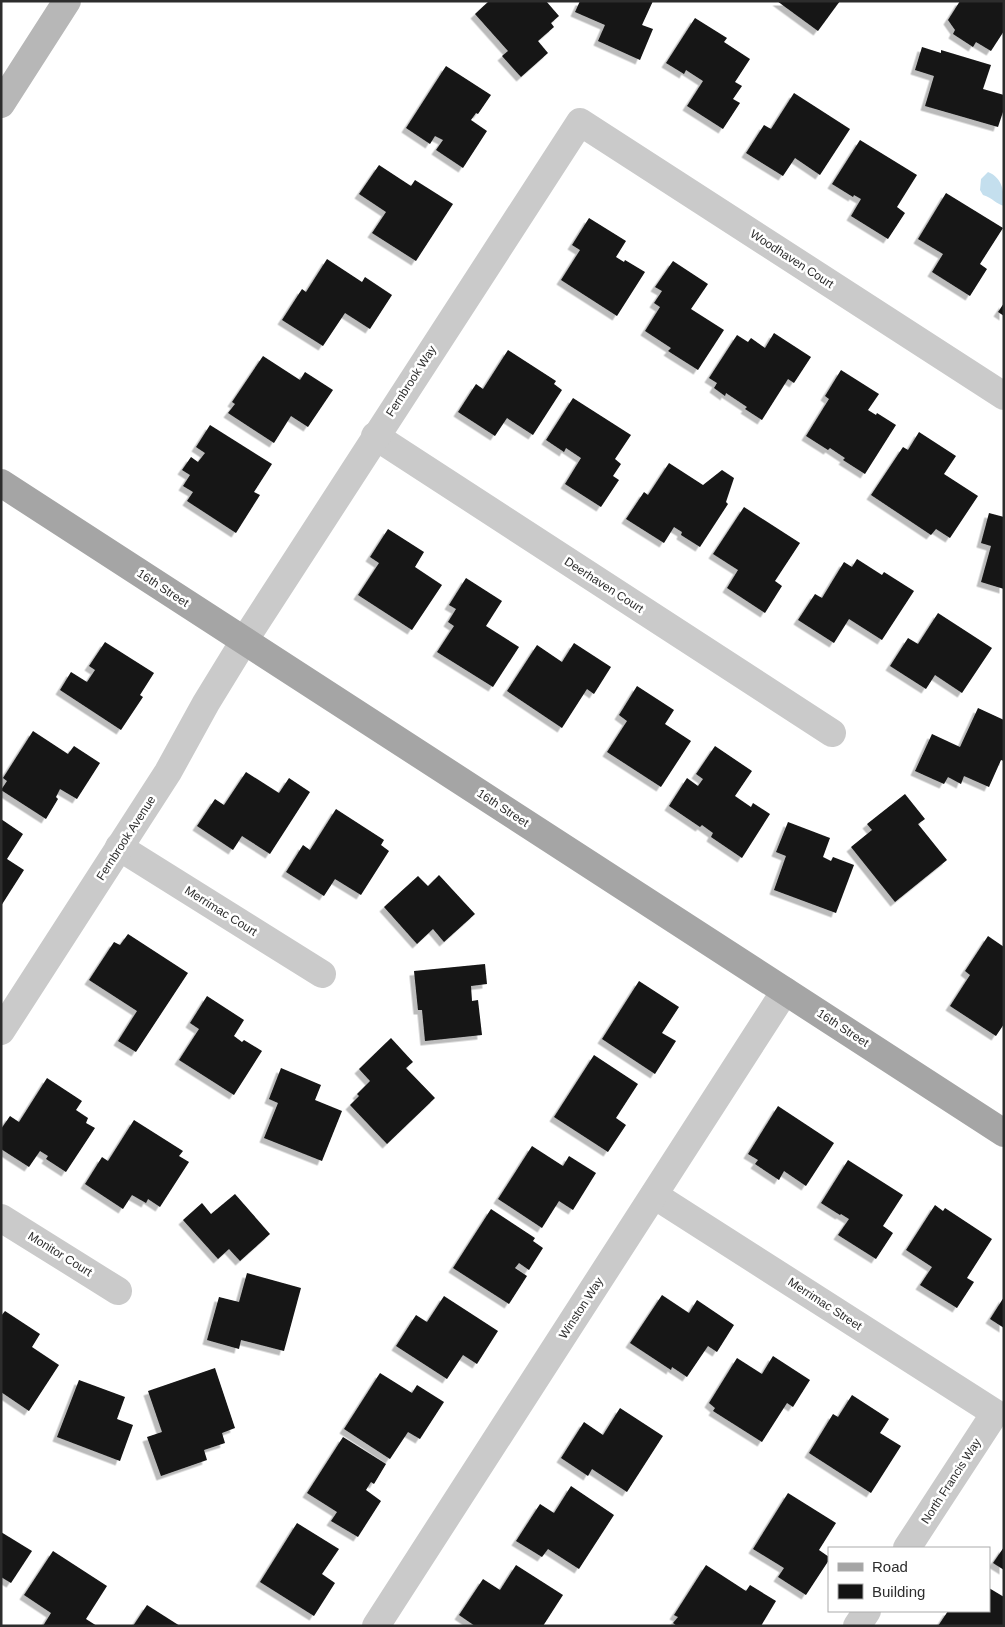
<svg xmlns="http://www.w3.org/2000/svg" width="1005" height="1627" font-family="Arial,sans-serif">
<style>
.water{fill:#c4dfee}
.building{fill:#141414;filter:url(#shadow)}
.lines{fill:none;stroke-linecap:round;stroke-linejoin:round}
.street{stroke:#cacaca;stroke-width:28}
.secondary{stroke:#b7b7b7;stroke-width:28}
.primary{stroke:#a5a5a5;stroke-width:28}
.labels{text-anchor:middle;stroke-width:5;stroke-linejoin:round;paint-order:stroke}
.street-label{font-size:12px;fill:#2d2d2d;stroke:#fff}
</style>
<defs>
<filter id="shadow"><feDropShadow dx="-4.5" dy="4.5" stdDeviation="0" flood-color="#0004"/></filter>
</defs>
<rect width="100%" height="100%" fill="#fff"/>
<path class="water" d="M988,172C1003,178 1004,192 1004,206C996,204 993,198 983,195L980,190L981,179Z"/>
<g class="building">
<polygon points="489,1 546,1 559,16 551,23 554,27 538,41 548,53 521,77 502,56 508,51 475,14"/>
<polygon points="580,1 653,1 642,25 653,29 640,60 598,41 605,25 575,12"/>
<polygon points="777,1 840,1 818,31"/>
<polygon points="960,1 1004,1 1004,31 991,51 976,42 973,47 953,34 955,30 948,20"/>
<polygon points="695,18 727,38 724,42 750,59 735,82 742,86 733,99 740,103 723,129 687,106 703,81 686,70 684,74 666,63"/>
<polygon points="922,47 941,53 941,50 991,65 983,89 1004,95 1004,109 998,127 925,106 934,76 915,70"/>
<polygon points="446,66 491,95 478,114 476,113 471,120 487,131 463,168 436,150 443,140 435,136 430,144 406,128"/>
<polygon points="794,93 850,129 820,175 795,158 783,176 746,153 764,125 771,129"/>
<polygon points="860,140 917,175 897,207 905,213 888,239 851,216 861,199 854,195 853,197 832,184"/>
<polygon points="379,165 411,186 415,180 453,204 416,261 372,233 386,212 359,194"/>
<polygon points="946,193 1003,228 980,264 987,269 970,296 932,272 943,254 918,239"/>
<polygon points="589,218 626,241 616,257 624,262 625,260 645,272 617,316 561,280 580,250 572,245"/>
<polygon points="327,259 362,282 365,277 392,295 370,329 345,313 323,346 282,320 302,289 306,292"/>
<polygon points="673,261 708,284 691,309 724,330 698,370 668,351 671,348 645,331 660,307 654,303 662,291 655,287"/>
<polygon points="1004,303 1004,316 998,312"/>
<polygon points="774,333 811,357 794,383 788,379 762,420 745,409 747,407 726,393 725,396 714,388 717,383 709,378 737,335 748,342 751,338 765,348"/>
<polygon points="508,350 556,381 554,384 562,390 533,435 507,418 495,436 458,412 476,384 483,389"/>
<polygon points="263,356 300,380 305,372 333,390 308,427 291,416 274,443 228,413 235,404 232,402"/>
<polygon points="841,370 879,394 868,410 876,415 877,413 896,425 865,474 843,460 845,458 830,448 828,450 806,436 829,399 825,396"/>
<polygon points="573,398 631,435 615,459 621,464 613,476 619,480 601,507 565,484 581,458 566,448 564,452 546,440"/>
<polygon points="210,425 272,464 254,492 260,495 236,533 187,501 193,492 183,486 190,475 182,470 191,457 198,462 205,453 196,447"/>
<polygon points="919,432 956,456 944,474 978,496 950,538 936,529 931,535 871,495 903,447 908,450"/>
<polygon points="669,463 703,485 722,470 734,478 726,502 728,504 700,547 681,535 682,532 674,527 664,543 626,519 644,492 648,495"/>
<polygon points="744,507 800,543 775,581 782,586 765,613 727,588 738,570 713,554"/>
<polygon points="989,513 1004,517 1004,589 981,582 991,546 981,543"/>
<polygon points="388,529 424,552 415,567 442,585 412,630 358,595 379,563 370,557"/>
<polygon points="857,559 882,575 884,572 914,591 882,640 849,619 834,643 798,620 815,594 822,598 844,562 852,567"/>
<polygon points="466,578 502,601 486,626 519,647 493,687 437,652 454,626 448,622 456,609 449,605"/>
<polygon points="938,613 992,648 962,693 935,675 926,689 890,666 908,638 918,644"/>
<polygon points="105,642 154,673 140,695 143,697 121,730 60,690 71,672 87,682 95,670 89,666"/>
<polygon points="574,643 611,667 594,694 587,689 562,728 507,691 537,645 562,662"/>
<polygon points="637,686 674,710 665,724 691,741 661,787 607,752 627,721 619,715"/>
<polygon points="978,708 1004,720 1004,761 1001,760 989,787 964,776 961,784 948,777 944,784 915,771 932,734 960,747"/>
<polygon points="33,731 68,754 74,746 100,763 77,799 60,789 56,797 58,799 46,819 1,790 7,781 3,778"/>
<polygon points="715,746 752,771 735,796 751,807 753,803 770,814 742,858 711,837 713,833 702,825 700,827 669,806 687,778 698,786 703,779 696,774"/>
<polygon points="246,772 279,793 289,778 310,792 270,854 242,836 233,850 197,826 215,799 224,805"/>
<polygon points="905,794 925,819 918,824 947,860 895,902 851,847 872,830 867,824"/>
<polygon points="336,809 384,840 381,845 389,851 361,895 335,879 324,896 286,872 303,845 310,850"/>
<polygon points="1,819 23,834 7,859 24,870 1,906"/>
<polygon points="788,822 830,838 823,857 831,861 833,857 854,865 836,913 774,890 786,856 776,852"/>
<polygon points="439,875 475,914 444,942 433,929 417,944 384,907 418,876 428,886"/>
<polygon points="128,934 188,973 136,1052 118,1041 137,1011 89,980 114,942 120,945"/>
<polygon points="988,936 1004,947 1004,1024 996,1036 950,1006 970,975 965,971"/>
<polygon points="485,964 487,984 471,986 472,1001 478,1000 482,1035 425,1041 422,1010 418,1010 414,971"/>
<polygon points="639,981 679,1007 662,1033 676,1041 655,1074 602,1039"/>
<polygon points="207,996 244,1020 234,1036 242,1042 244,1040 262,1051 234,1095 179,1060 199,1029 190,1023"/>
<polygon points="391,1038 413,1062 406,1068 435,1098 387,1144 350,1105 359,1096 357,1094 370,1081 359,1069"/>
<polygon points="594,1055 638,1084 616,1118 626,1125 608,1152 554,1117"/>
<polygon points="281,1068 321,1085 315,1100 342,1111 322,1161 264,1138 278,1103 269,1099"/>
<polygon points="47,1078 82,1101 76,1110 88,1118 86,1123 95,1128 66,1172 46,1159 48,1156 40,1151 29,1167 1,1149 1,1129 10,1116 19,1122"/>
<polygon points="778,1106 834,1143 806,1186 784,1171 779,1180 755,1164 758,1160 748,1154"/>
<polygon points="134,1120 183,1151 179,1156 189,1162 160,1207 148,1199 146,1203 132,1195 123,1209 85,1184 102,1157 108,1161"/>
<polygon points="532,1146 563,1166 569,1156 596,1173 573,1210 559,1201 542,1228 498,1199"/>
<polygon points="848,1160 903,1195 883,1226 893,1233 876,1259 838,1235 849,1219 841,1214 840,1215 821,1203"/>
<polygon points="235,1194 270,1234 240,1261 229,1249 218,1259 183,1220 202,1203 211,1214"/>
<polygon points="935,1205 943,1211 945,1208 992,1239 967,1278 974,1282 957,1308 920,1285 932,1267 906,1250"/>
<polygon points="491,1209 535,1238 533,1241 543,1248 529,1270 519,1263 515,1268 527,1276 509,1304 453,1268"/>
<polygon points="247,1273 301,1288 284,1351 241,1340 239,1349 207,1340 219,1297 239,1302"/>
<polygon points="662,1295 689,1313 697,1300 734,1325 717,1352 708,1346 687,1377 672,1367 671,1370 630,1343"/>
<polygon points="444,1296 498,1331 477,1364 463,1355 447,1379 396,1346 416,1315 427,1322"/>
<polygon points="1004,1297 1004,1328 990,1319"/>
<polygon points="5,1311 40,1334 32,1347 59,1365 29,1411 1,1392 1,1316"/>
<polygon points="773,1356 810,1380 793,1407 787,1403 762,1442 713,1411 715,1408 709,1403 737,1358 762,1374"/>
<polygon points="215,1368 235,1428 222,1433 225,1443 204,1450 207,1460 161,1476 147,1437 162,1432 148,1391"/>
<polygon points="380,1373 412,1393 417,1385 444,1402 420,1439 408,1432 390,1459 344,1429"/>
<polygon points="79,1380 125,1397 117,1419 133,1425 120,1461 57,1437"/>
<polygon points="852,1395 889,1419 880,1433 901,1446 871,1493 809,1453 833,1414 838,1417"/>
<polygon points="620,1408 663,1436 627,1492 592,1469 588,1476 561,1458 584,1422 603,1435"/>
<polygon points="343,1437 386,1464 374,1484 371,1482 366,1490 381,1501 358,1537 331,1521 337,1512 307,1493"/>
<polygon points="571,1486 614,1515 579,1569 548,1549 542,1557 516,1541 540,1504 554,1513"/>
<polygon points="788,1493 836,1523 819,1550 829,1557 829,1560 806,1595 778,1577 784,1568 753,1549"/>
<polygon points="297,1523 339,1549 322,1574 335,1583 314,1616 260,1582"/>
<polygon points="1,1532 32,1551 11,1583 1,1577"/>
<polygon points="1004,1547 1004,1570 993,1563"/>
<polygon points="53,1551 107,1586 86,1619 97,1626 43,1626 51,1613 24,1595"/>
<polygon points="516,1565 563,1595 543,1626 475,1626 459,1615 483,1579 500,1590"/>
<polygon points="706,1565 746,1591 750,1585 776,1601 761,1626 677,1626 673,1623 678,1617 674,1615"/>
<polygon points="989,1588 1004,1597 1004,1626 938,1626 948,1611 968,1612 989,1611"/>
<polygon points="147,1605 180,1626 133,1626"/>
</g>
<g class="lines">
<g class="street">
<polyline points="375,436 832,733"/>
<polyline points="119,847 322,974"/>
<polyline points="1,1031 168,772 206,703 244,641 580,122 1004,396"/>
<polyline points="654,1195 995,1413 907,1548"/>
<polyline points="1,1218 118,1291"/>
<polyline points="376,1626 785,991"/>
<polyline points="857,1626 867,1611"/>
</g>
<polyline class="secondary" points="1,104 67,1"/>
<polyline class="primary" points="1,483 1004,1133"/>
</g>
<g class="labels">
<g class="street-label">
<text transform="translate(792 259) rotate(33)" y="4">Woodhaven Court</text>
<text transform="translate(411 381) rotate(-57)" y="4">Fernbrook Way</text>
<text transform="translate(604 585) rotate(33)" y="4">Deerhaven Court</text>
<text transform="translate(163 588) rotate(33)" y="4">16th Street</text>
<text transform="translate(503 808) rotate(33)" y="4">16th Street</text>
<text transform="translate(126 838) rotate(-57)" y="4">Fernbrook Avenue</text>
<text transform="translate(221 911) rotate(32)" y="4">Merrimac Court</text>
<text transform="translate(843 1028) rotate(33)" y="4">16th Street</text>
<text transform="translate(60 1254) rotate(32)" y="4">Monitor Court</text>
<text transform="translate(825 1304) rotate(33)" y="4">Merrimac Street</text>
<text transform="translate(581 1308) rotate(-57)" y="4">Winston Way</text>
<text transform="translate(951 1481) rotate(-57)" y="4">North Francis Way</text>
</g>
</g>
<rect width="1005" height="1627" fill="none" stroke="#2d2d2d" stroke-width="5"/>
<rect x="828" y="1547" width="162" height="65" fill="#ffffff" stroke="#ababab"/>
<rect x="838" y="1563" width="25" height="8" fill="#a5a5a5" stroke="#ababab"/>
<text x="872" y="1572" font-size="15" fill="#2d2d2d">Road</text>
<rect x="838" y="1584" width="25" height="15" fill="#141414" stroke="#ababab"/>
<text x="872" y="1597" font-size="15" fill="#2d2d2d">Building</text>
</svg>
